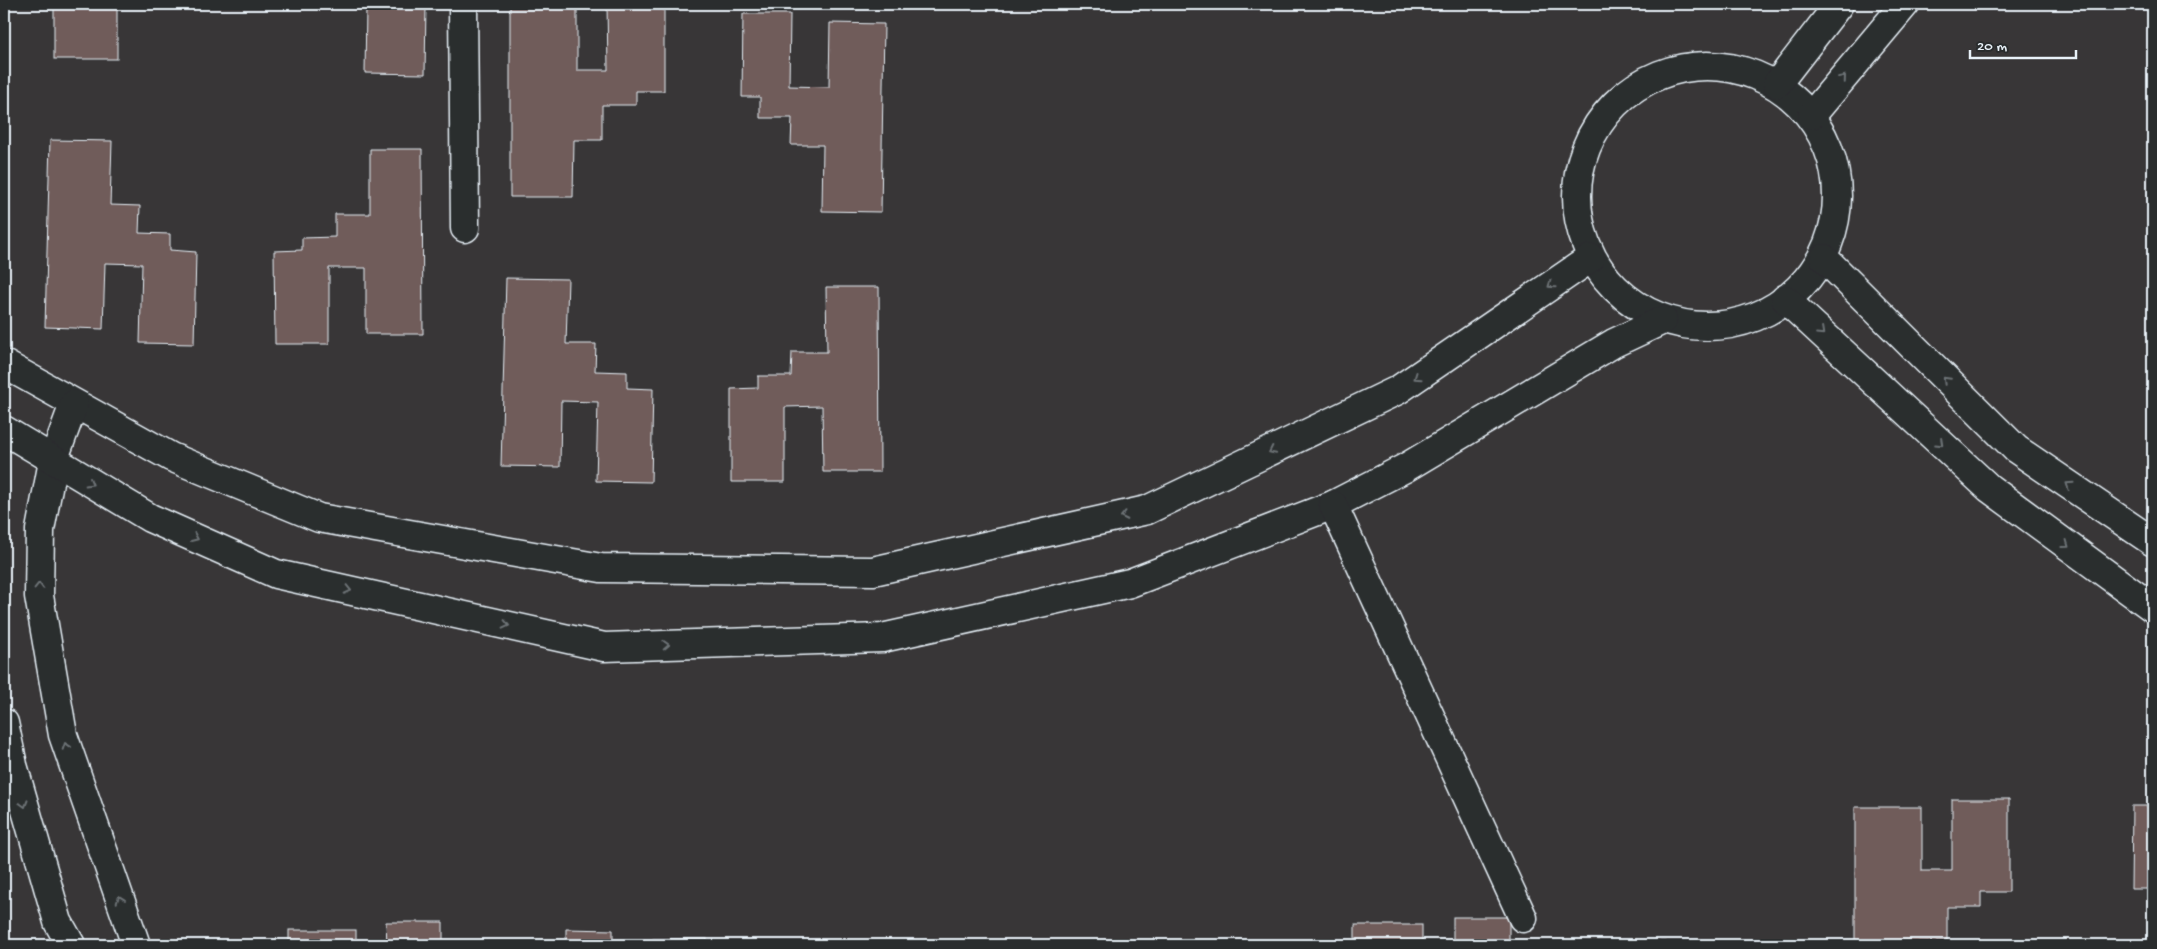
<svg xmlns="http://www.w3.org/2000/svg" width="2157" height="949" font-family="'Gochi Hand',sans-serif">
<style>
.building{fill:#6f5c5a;stroke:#e8f1f8}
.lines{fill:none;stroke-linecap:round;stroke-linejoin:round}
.street-casing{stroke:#e8f1f8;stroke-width:31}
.street{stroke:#2a2d2e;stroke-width:28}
.oneway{stroke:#6c7275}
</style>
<rect width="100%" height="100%" fill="#383637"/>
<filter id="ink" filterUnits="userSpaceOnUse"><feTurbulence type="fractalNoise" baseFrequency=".02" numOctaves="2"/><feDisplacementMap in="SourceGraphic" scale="10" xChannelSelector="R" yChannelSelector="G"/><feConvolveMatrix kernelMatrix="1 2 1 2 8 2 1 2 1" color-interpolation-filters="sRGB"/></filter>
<g filter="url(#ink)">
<g class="building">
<rect x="54" y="4" width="63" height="55"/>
<polygon points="335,4 426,4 425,74 365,73 366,8 335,7"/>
<polygon points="607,4 664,4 664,91 636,91 636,105 602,105 602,140 574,140 573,197 510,197 510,6 577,6 577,70 608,70"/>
<polygon points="743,14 790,14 789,86 829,87 830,23 884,24 881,212 822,211 823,145 791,145 792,118 760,118 760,97 742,97"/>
<polygon points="50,140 112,141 110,205 140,206 139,233 170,234 170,250 196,252 194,344 140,343 142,264 105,263 103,329 45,327"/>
<polygon points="370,149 422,149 423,334 366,334 366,268 329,268 329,344 275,344 274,251 302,250 302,238 335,237 335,214 370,214"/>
<polygon points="506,278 568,279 566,344 596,344 595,371 627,372 627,388 653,389 651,482 596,481 598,402 561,401 560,467 501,466"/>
<polygon points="826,287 879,287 880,472 823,472 822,406 785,407 785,482 731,482 731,389 758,388 758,376 791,376 792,352 827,352"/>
<polygon points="1952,799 2009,799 2009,892 1981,892 1981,907 1947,907 1947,941 1918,942 1918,945 1855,945 1855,807 1922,807 1922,871 1952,871"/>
<polygon points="2132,806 2153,806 2153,910 2149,910 2149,889 2131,889"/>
<rect x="1453" y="917" width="56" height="28"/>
<polygon points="386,922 443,922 443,945 387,945"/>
<rect x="1355" y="925" width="67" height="20"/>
<polygon points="566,929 613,930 613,945 566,945"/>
<rect x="289" y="930" width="67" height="15"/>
<rect x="653" y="939" width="54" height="6"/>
<rect x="1618" y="942" width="48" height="3"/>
</g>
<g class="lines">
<g class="street-casing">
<g id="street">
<polyline points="463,4 465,228"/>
<circle cx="1707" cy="196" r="130"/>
<polyline points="1777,84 1839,4"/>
<polyline points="1812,115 1905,4"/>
<polyline points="1824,258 2016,449 2153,542"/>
<polyline points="1785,299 1989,488 2153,608"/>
<polyline points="4,364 171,457 319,518 601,568 873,571 1147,510 1398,390 1591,258"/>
<polyline points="74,404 53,461 40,530 39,596 63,735 136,945"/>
<polyline points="4,430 150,518 276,574 604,647 882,638 1130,583 1333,505 1405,468 1614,343 1663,320"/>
<polyline points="1333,505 1523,918"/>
<polyline points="4,723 13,765 58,922 71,945"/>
</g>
</g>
<use href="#street" class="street"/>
</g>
<defs><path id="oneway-chevron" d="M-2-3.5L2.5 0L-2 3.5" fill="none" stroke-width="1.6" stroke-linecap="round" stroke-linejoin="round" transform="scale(1.25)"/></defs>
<g class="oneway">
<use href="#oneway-chevron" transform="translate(1843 78) rotate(-50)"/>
<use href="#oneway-chevron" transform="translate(1551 285) rotate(145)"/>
<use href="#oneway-chevron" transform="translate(1821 332) rotate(43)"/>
<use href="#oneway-chevron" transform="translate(1417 377) rotate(145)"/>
<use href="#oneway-chevron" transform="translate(1946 380) rotate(-135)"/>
<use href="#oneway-chevron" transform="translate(1940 443) rotate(43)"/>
<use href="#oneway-chevron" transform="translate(1272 451) rotate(154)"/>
<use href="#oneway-chevron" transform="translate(90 483) rotate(30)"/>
<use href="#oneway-chevron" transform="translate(2069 485) rotate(-146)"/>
<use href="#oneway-chevron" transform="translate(1124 516) rotate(168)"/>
<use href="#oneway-chevron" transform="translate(195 538) rotate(24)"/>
<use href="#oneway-chevron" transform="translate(2066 545) rotate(36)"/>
<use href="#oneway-chevron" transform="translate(39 586) rotate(-89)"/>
<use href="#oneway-chevron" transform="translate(348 590) rotate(13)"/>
<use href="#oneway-chevron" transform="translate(506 625) rotate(13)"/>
<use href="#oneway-chevron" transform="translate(666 645) rotate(-2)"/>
<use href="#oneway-chevron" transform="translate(66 746) rotate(-109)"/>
<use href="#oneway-chevron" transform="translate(24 804) rotate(74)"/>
<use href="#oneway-chevron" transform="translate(120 899) rotate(-109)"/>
</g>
</g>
<rect width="2157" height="949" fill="none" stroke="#2a2d2e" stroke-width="20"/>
<rect x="10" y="10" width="2137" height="929" fill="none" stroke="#e8f1f8" stroke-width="2" filter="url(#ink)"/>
<path d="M1970 50v8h106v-8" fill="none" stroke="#e8f1f8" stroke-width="2.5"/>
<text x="1977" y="50" font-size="15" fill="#e8f1f8" stroke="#2a2d2e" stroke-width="4" paint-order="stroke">20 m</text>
</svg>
